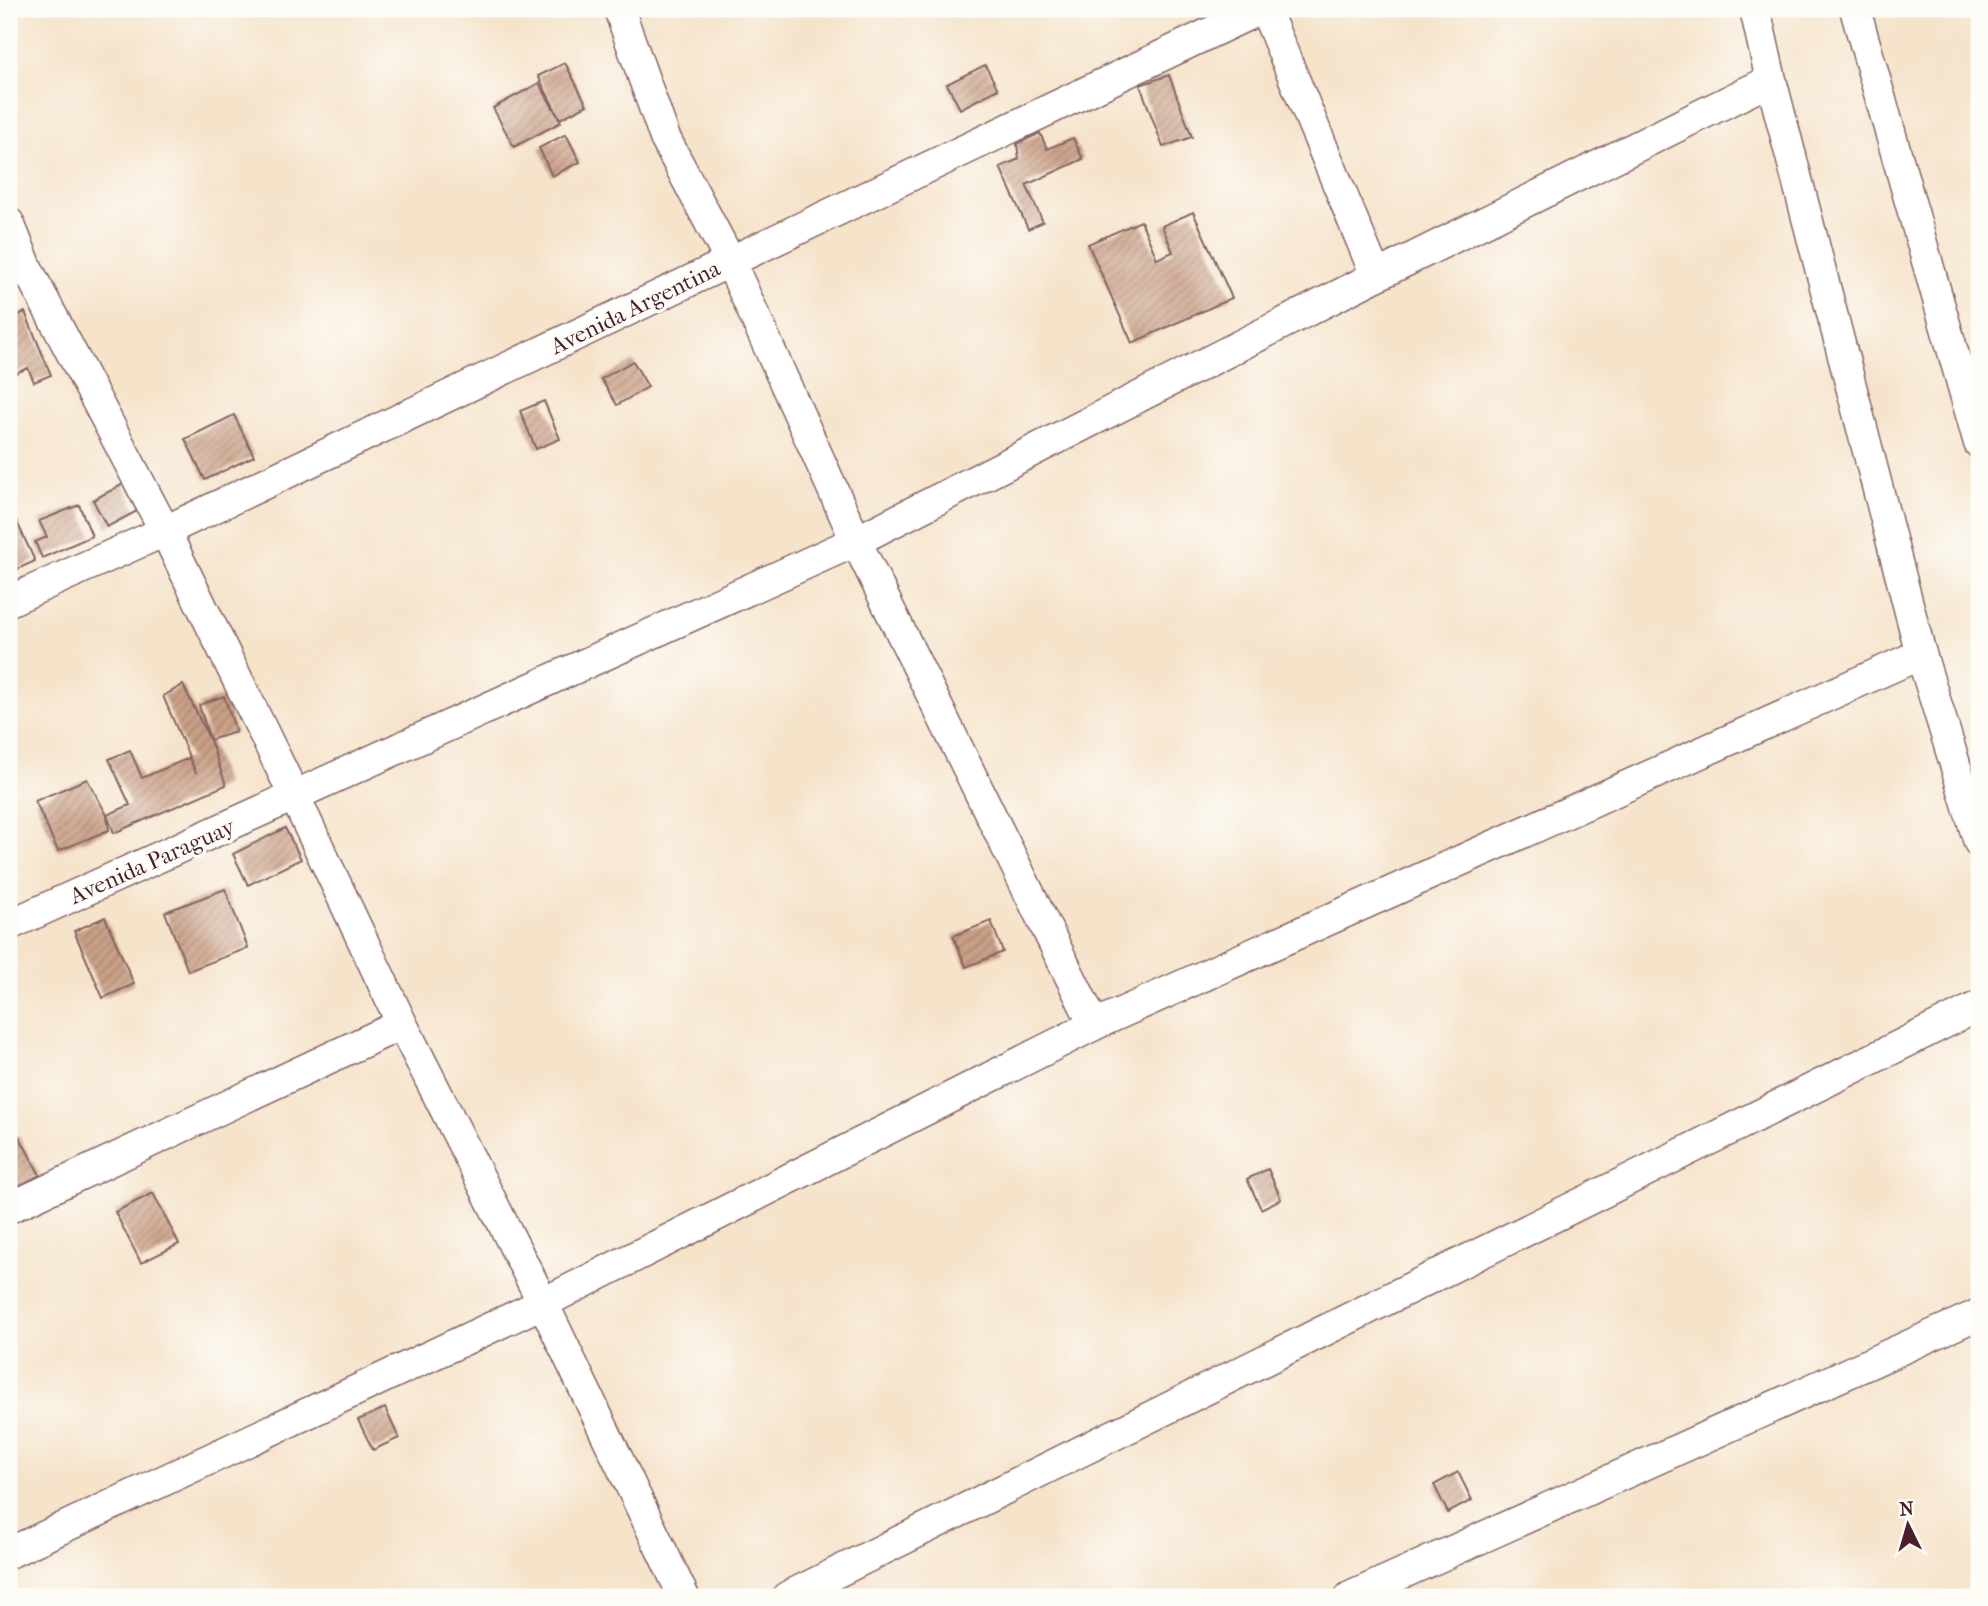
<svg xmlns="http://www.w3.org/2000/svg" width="1988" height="1606" font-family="'IM FELL French Canon',serif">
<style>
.building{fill:url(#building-hatch)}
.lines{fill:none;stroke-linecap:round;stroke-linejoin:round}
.street-casing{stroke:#866463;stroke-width:33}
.street{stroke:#fff;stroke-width:30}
.labels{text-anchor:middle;stroke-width:7;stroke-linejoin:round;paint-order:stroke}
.street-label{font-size:23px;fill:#4a1f2b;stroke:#fdfcf7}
</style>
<defs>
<pattern id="building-hatch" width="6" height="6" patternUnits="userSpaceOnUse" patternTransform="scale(1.75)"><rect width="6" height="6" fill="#caa087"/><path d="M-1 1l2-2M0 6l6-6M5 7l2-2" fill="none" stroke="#a6826f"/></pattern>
</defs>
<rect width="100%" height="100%" fill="#fdfcf7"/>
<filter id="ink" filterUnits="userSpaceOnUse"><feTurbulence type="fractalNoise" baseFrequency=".0143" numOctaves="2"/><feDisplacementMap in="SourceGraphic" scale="14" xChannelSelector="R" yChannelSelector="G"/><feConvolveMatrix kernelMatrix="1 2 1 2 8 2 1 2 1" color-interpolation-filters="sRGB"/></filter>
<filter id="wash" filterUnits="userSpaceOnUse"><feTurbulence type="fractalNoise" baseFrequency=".00686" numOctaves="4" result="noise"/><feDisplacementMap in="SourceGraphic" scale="28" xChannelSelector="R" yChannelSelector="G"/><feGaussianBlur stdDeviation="1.57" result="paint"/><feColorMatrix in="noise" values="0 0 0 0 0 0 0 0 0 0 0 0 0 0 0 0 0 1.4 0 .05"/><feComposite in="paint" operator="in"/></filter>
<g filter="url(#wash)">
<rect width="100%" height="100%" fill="#f5e3ca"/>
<g id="blocks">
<g class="building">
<polygon points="565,63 587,105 560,119 538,76"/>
<polygon points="985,65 998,89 960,109 947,84"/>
<polygon points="1169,75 1192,137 1163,147 1140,85"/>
<polygon points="539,83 561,122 514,147 493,108"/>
<polygon points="1040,133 1047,149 1073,138 1083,159 1026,185 1043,222 1028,229 1000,167 1019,159 1017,144"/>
<polygon points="566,134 580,162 552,176 539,148"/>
<polygon points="1193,212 1232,298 1132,343 1088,244 1141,221 1157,259 1173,252 1162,226"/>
<polygon points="25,312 51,375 34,382 28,368 9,376 9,319"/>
<polygon points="633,361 648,387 617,405 601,379"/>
<polygon points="544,401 560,439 536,449 520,411"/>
<polygon points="234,415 254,456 205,480 185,439"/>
<polygon points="123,484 137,511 107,527 93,500"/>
<polygon points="9,505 35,561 9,573"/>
<polygon points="79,505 92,536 42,558 35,542 47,537 39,521"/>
<polygon points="183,685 210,740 226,785 114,833 107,815 130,805 109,759 130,750 142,778 189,758 196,773 163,696"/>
<polygon points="224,696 236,732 210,740 199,705"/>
<polygon points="87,779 107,815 109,830 58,851 35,801"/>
<polygon points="285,828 301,859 248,885 233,854"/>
<polygon points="225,889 248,948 188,971 165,912"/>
<polygon points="105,917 134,984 103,998 74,931"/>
<polygon points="991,921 1003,952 966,967 953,936"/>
<polygon points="19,1136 40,1175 9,1191 9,1141"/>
<polygon points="1268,1169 1281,1199 1261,1209 1247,1179"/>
<polygon points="153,1193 179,1244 141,1263 115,1212"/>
<polygon points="385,1408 399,1438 373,1450 358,1420"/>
<polygon points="1458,1472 1472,1500 1448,1513 1434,1485"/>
</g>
</g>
</g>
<g filter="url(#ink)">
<use href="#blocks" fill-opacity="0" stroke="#866463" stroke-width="2"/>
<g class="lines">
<g class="street-casing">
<g id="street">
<polyline points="619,9 665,138 730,261 856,541 1094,1025"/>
<polyline points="1265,9 1376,276"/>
<polyline points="1755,9 1771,80 1921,654 1979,842"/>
<polyline points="1855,9 1979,443"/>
<polyline points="9,223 28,270 165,531 295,797 402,1024 543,1303 684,1597"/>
<polyline points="9,601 165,531 1260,9"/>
<polyline points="9,925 856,541 1376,276 1771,80"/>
<polyline points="9,1208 402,1024"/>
<polyline points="9,1553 543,1303 1094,1025 1921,654"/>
<polyline points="787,1597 1979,1006"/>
<polyline points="1350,1597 1979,1314"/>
</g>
</g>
<use href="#street" class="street"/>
</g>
</g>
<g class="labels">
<g class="street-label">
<text transform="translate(635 307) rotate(-26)" y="8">Avenida Argentina</text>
<text transform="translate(152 861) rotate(-24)" y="8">Avenida Paraguay</text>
</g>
</g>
<rect width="1988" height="1606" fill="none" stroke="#fdfcf7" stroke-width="35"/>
<g transform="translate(1908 1525) rotate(355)" stroke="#fdfcf7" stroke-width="5" paint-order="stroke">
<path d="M0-5L12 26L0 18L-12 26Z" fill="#4a1f2b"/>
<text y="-10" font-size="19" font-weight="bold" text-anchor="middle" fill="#4a1f2b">N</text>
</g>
</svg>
